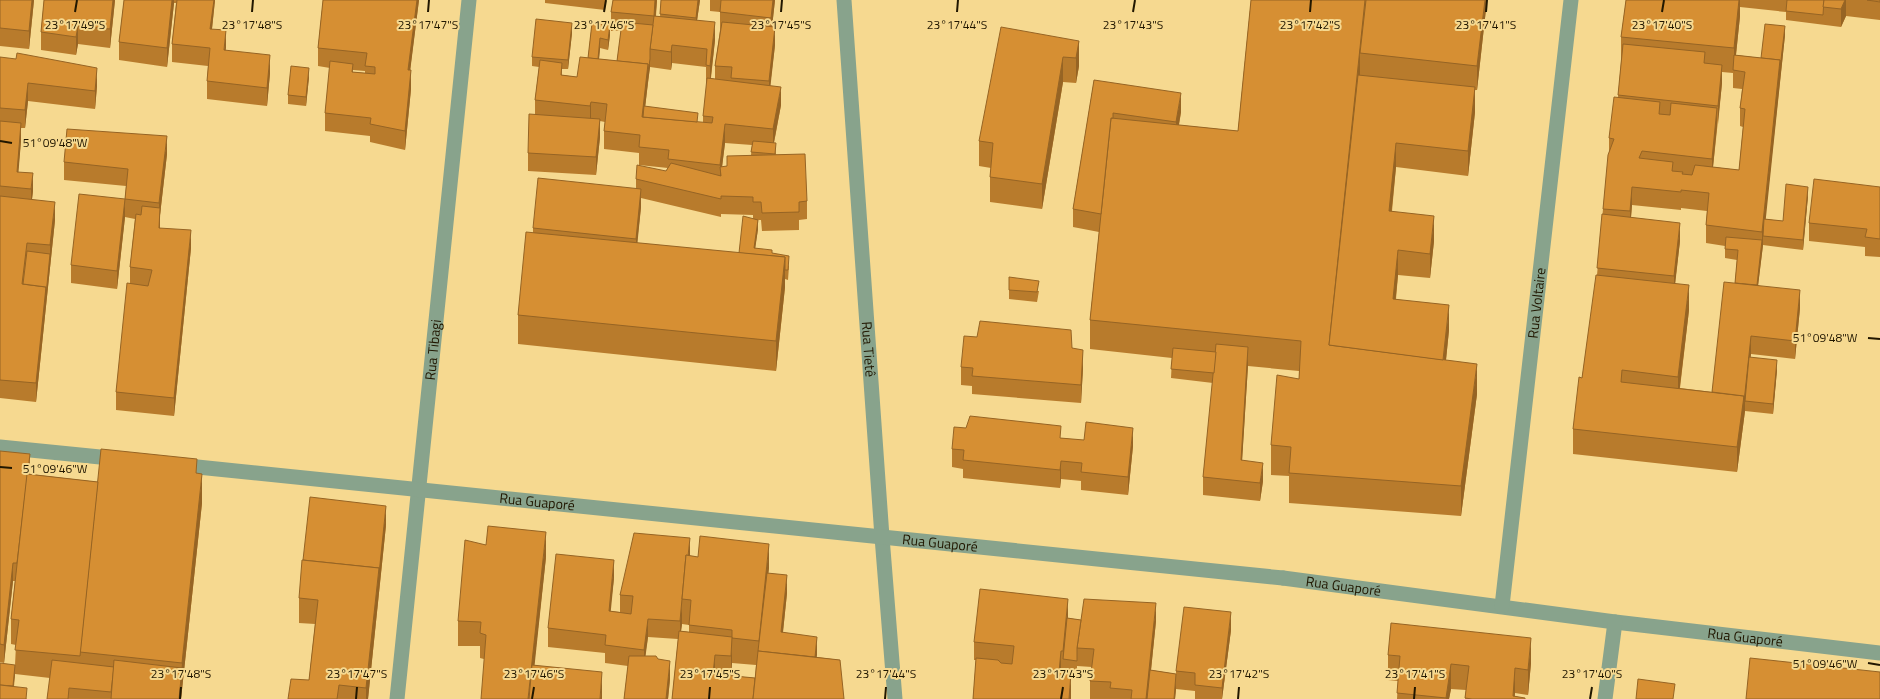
<svg xmlns="http://www.w3.org/2000/svg" width="1880" height="699" font-family="'Titillium Web',sans-serif">
<style>
.lines{fill:none;stroke-linecap:round;stroke-linejoin:round}
.minor{stroke:#88a38c;stroke-width:15}
.tertiary{stroke:#88a38c;stroke-width:15}
.wall{fill:#b87b2c;fill-rule:evenodd}
.shaded-wall{fill:#966424}
.building{fill:#d68f33;stroke:#966424}
.ticks{fill:none;stroke:#211700;stroke-width:2}
.labels{text-anchor:middle;stroke-width:4;stroke-linejoin:round;paint-order:stroke}
.street-label{font-size:14px;fill:#211700;stroke:#f6d990}
.ticks-label{font-size:12px;text-anchor:middle;fill:#211700;stroke:#f6d990;stroke-width:4;stroke-linejoin:round;paint-order:stroke}
</style>
<rect width="100%" height="100%" fill="#f6d990"/>
<g class="lines">
<g class="minor">
<path id="s1" d="M1283,578L1615,622L1880,653"/>
<path id="s2" d="M1502,606L1571,0"/>
<path id="s3" d="M397,699L469,0"/>
<polyline points="1605,699 1615,622"/>
</g>
<g class="tertiary">
<path id="s4" d="M844,0L882,537L895,699"/>
<polyline points="0,447 120,459"/>
<path id="s5" d="M178,465L1283,578"/>
</g>
</g>
<g class="wall">
<polygon points="0,0 34,0 29,49 0,46"/>
<polygon points="44,0 115,0 110,48 78,44 76,55 41,50 41,32"/>
<polygon points="124,0 215,0 212,29 225,50 270,73 267,106 207,99 207,81 208,66 172,62 172,44 176,3 174,3 167,67 119,60 119,42"/>
<path d="M323,0H419L410,70L411,89L405,150L370,142V136L325,131V113L330,68L318,66V48ZM353,70L365,71V73L353,72Z"/>
<polygon points="545,0 606,0 605,10 545,3"/>
<path d="M613,0H657L656,16L660,17L661,0H700L697,20L715,40L711,78L715,79V66L720,30V12L710,11V0H775L772,27L775,45L770,86L781,105L774,143L776,154L807,201V219L799,220V230L762,231L761,220H758V229L755,248L772,254L789,266L788,280L785,279V287L776,371L518,344V315L533,233V228L636,189V179L666,171L668,168L639,165V153L604,149V131L605,122L600,121V137L596,175L528,171V153L535,114V100L539,67L532,66V57L572,33L568,69H562V75L577,77L588,58L592,23L610,35L608,50L600,48L599,59L617,61L621,31H611V12ZM672,63L706,67V83H707L703,116V123L698,122L645,107L650,67L671,70ZM725,143L752,145L751,155L727,166L722,167ZM641,198L721,217V214L753,215V219L739,253L637,243L641,207Z"/>
<polygon points="1251,0 1486,0 1486,9 1477,90 1475,90 1475,112 1468,176 1396,167 1392,211 1434,241 1430,278 1398,275 1396,299 1449,330 1446,360 1477,394 1461,516 1289,503 1289,476 1271,475 1271,445 1299,379 1299,371 1248,366 1242,460 1263,481 1260,501 1203,495 1203,477 1213,383 1171,378 1172,358 1090,349 1090,320 1099,232 1073,227 1073,209 1094,80 1181,112 1179,125 1238,131"/>
<path d="M1626,0H1880V20L1846,16L1841,27L1786,20V12L1740,7V16L1736,55L1761,58L1785,35L1765,219L1783,221L1808,196L1803,250L1763,245L1758,285L1800,308L1795,359L1751,354L1750,358L1777,370L1773,414L1745,411L1737,472L1573,454V429L1582,378L1597,275L1603,209L1609,152V138L1618,97L1621,62V37ZM1722,72L1733,73V88L1742,89L1740,108V126L1743,127L1739,170L1713,167L1722,83ZM1632,205L1681,210V208L1707,211L1706,225V243L1725,246V258L1737,260L1735,283L1712,392L1680,388L1689,310L1675,283L1680,241L1631,217Z"/>
<polygon points="1079,41 1079,66 1076,83 1063,82 1042,209 990,202 990,177 991,168 979,166 979,141"/>
<polygon points="0,57 97,86 95,109 28,101 25,128 21,128 21,141 18,172 33,191 32,199 55,220 36,402 0,398"/>
<polygon points="309,77 306,106 288,104 288,95"/>
<polygon points="167,154 160,215 160,228 191,248 174,416 116,410 116,392 130,284 130,267 135,219 125,217 117,289 71,283 71,265 125,199 126,186 64,180 64,162"/>
<polygon points="1880,187 1880,257 1865,256 1865,247 1809,241 1809,223"/>
<polygon points="1009,290 1039,291 1037,302 1009,299"/>
<polygon points="1072,348 1083,368 1081,403 972,394 972,386 961,385 961,367"/>
<polygon points="1061,438 1133,446 1128,495 1081,490 1081,481 1061,479 1060,488 963,478 963,469 952,467 952,449"/>
<polygon points="0,451 30,474 98,482 197,473 202,503 181,699 47,699 50,678 15,674 14,687 27,699 0,699 15,665 16,645 11,644 11,619 15,581 13,581 4,663 0,662"/>
<polygon points="386,525 368,699 288,699 309,680 315,624 299,623 299,598"/>
<path d="M690,556L769,568L768,573L787,593L783,632L817,657L840,660L672,699L678,639L648,637L645,656L670,679L668,699H624L628,666L605,663V653L548,647V628L614,578L610,611L620,612V595ZM682,624L689,625V632L681,631ZM732,663L756,665L755,678L715,674V673L731,675Z"/>
<polygon points="546,557 534,665 602,690 480,658 480,646 458,646 458,621"/>
<polygon points="1068,618 1081,620 1156,621 1151,670 1176,674 1176,671 1231,630 1222,699 1195,699 1195,691 1176,689 1175,699 1090,699 1090,681 1092,667 1077,666 1077,670 1061,669 1061,672 1071,691 1071,699 973,699 976,660 974,660 974,642"/>
<polygon points="1388,655 1531,663 1528,695 1515,693 1515,696 1525,699 1465,699 1466,690 1451,689 1449,699 1397,699 1398,681 1388,680"/>
</g>
<g class="shaded-wall">
<polygon points="32,0 34,0 29,49 29,31"/>
<polygon points="113,0 115,0 110,48 110,29"/>
<polygon points="172,0 174,0 174,3 167,67 167,48"/>
<polygon points="214,0 215,0 210,47 210,29"/>
<polygon points="417,0 419,0 408,88 408,70"/>
<polygon points="655,0 657,0 654,34 654,16"/>
<polygon points="698,0 700,0 696,28 696,18"/>
<polygon points="773,0 775,0 771,36 771,18"/>
<polygon points="1365,0 1360,53 1360,78 1329,345"/>
<polygon points="1485,0 1486,0 1486,9 1477,90 1477,66"/>
<polygon points="1739,0 1740,0 1740,16 1734,73 1734,48"/>
<polygon points="1845,0 1846,0 1846,16 1841,27 1841,9"/>
<polygon points="715,22 715,40 710,84 710,66"/>
<polygon points="572,23 572,33 568,69 568,60"/>
<polygon points="610,25 610,35 608,50 608,40"/>
<polygon points="78,26 78,44 76,55 76,37"/>
<polygon points="1785,26 1785,35 1764,236 1763,236 1763,245 1756,303 1756,294 1762,240 1762,232 1780,60"/>
<polygon points="775,27 775,45 769,99 769,81"/>
<polygon points="226,30 226,48 224,68 224,50"/>
<polygon points="600,38 600,48 598,70 598,60"/>
<polygon points="1079,41 1079,66 1076,83 1076,58"/>
<polygon points="672,45 672,63 671,70 671,52"/>
<polygon points="270,55 270,73 267,106 267,88"/>
<polygon points="1063,57 1063,82 1042,209 1042,184"/>
<polygon points="650,59 650,67 648,82 648,72"/>
<polygon points="648,64 648,82 643,126 642,117"/>
<polygon points="1722,65 1722,83 1718,124 1718,106"/>
<polygon points="97,68 97,86 95,109 95,91"/>
<polygon points="309,68 309,77 306,106 306,97"/>
<polygon points="411,70 411,89 405,150 405,131"/>
<polygon points="28,83 28,101 25,128 25,110"/>
<polygon points="781,87 781,105 773,147 773,129"/>
<polygon points="1475,87 1475,112 1468,176 1468,151"/>
<polygon points="1181,93 1181,112 1176,140 1176,122"/>
<polygon points="591,102 591,120 590,124 590,106"/>
<polygon points="1717,108 1717,126 1712,177 1712,159"/>
<polygon points="600,119 600,137 596,175 596,157"/>
<polygon points="21,123 21,141 17,190 17,172"/>
<polygon points="725,124 725,143 720,183 720,165"/>
<polygon points="167,136 167,154 160,215 159,246 159,203"/>
<polygon points="1396,143 1396,167 1389,236 1389,211"/>
<polygon points="33,173 33,191 31,207 31,189"/>
<polygon points="1632,187 1632,205 1630,229 1630,211"/>
<polygon points="1808,187 1808,196 1803,250 1803,240"/>
<polygon points="641,189 641,207 636,257 636,239"/>
<polygon points="125,199 125,217 117,289 117,271"/>
<polygon points="55,202 55,220 36,402 36,383 46,287 50,254 50,245"/>
<polygon points="1434,216 1434,241 1430,278 1430,254"/>
<polygon points="758,220 758,229 754,257 754,248"/>
<polygon points="1680,223 1680,241 1674,294 1674,276"/>
<polygon points="191,230 191,248 174,416 174,398"/>
<polygon points="1398,250 1398,275 1393,324 1393,299"/>
<polygon points="785,257 785,287 776,371 776,341"/>
<polygon points="1689,285 1689,310 1678,402 1678,377"/>
<polygon points="1800,290 1800,308 1795,359 1795,341"/>
<polygon points="1449,305 1449,330 1443,389 1443,364"/>
<polygon points="1751,336 1751,354 1746,402 1745,401 1745,411 1737,472 1737,447"/>
<polygon points="1248,347 1248,365 1241,478 1241,460"/>
<polygon points="1083,350 1083,368 1081,403 1081,385"/>
<polygon points="1777,360 1777,370 1773,414 1773,404"/>
<polygon points="1477,364 1477,394 1461,516 1461,486"/>
<polygon points="1133,428 1133,446 1128,495 1128,477"/>
<polygon points="30,454 30,472 18,581"/>
<polygon points="1061,461 1061,479 1060,488 1060,470"/>
<polygon points="1263,463 1263,481 1260,501 1260,483"/>
<polygon points="202,474 202,503 181,699 179,699 182,663"/>
<polygon points="386,506 386,525 368,699 366,699 366,688"/>
<polygon points="546,532 546,557 531,699 528,699"/>
<polygon points="690,538 690,556 683,600"/>
<polygon points="769,544 769,568 759,658 759,641"/>
<polygon points="614,560 614,578 609,629 609,611"/>
<polygon points="13,563 13,581 4,663 4,645"/>
<polygon points="787,575 787,593 781,650 781,632"/>
<polygon points="1068,599 1068,617 1064,659 1063,659 1063,651"/>
<polygon points="1156,603 1156,621 1148,699 1146,699"/>
<polygon points="682,607 682,624 680,639 680,621"/>
<polygon points="1231,612 1231,630 1222,699 1222,688"/>
<polygon points="648,619 648,637 644,668 644,650"/>
<polygon points="817,637 817,655 814,682 814,663"/>
<polygon points="1531,638 1531,663 1528,695 1528,670"/>
<polygon points="732,648 732,663 731,675 731,656"/>
<polygon points="1061,651 1061,669 1059,690 1059,672"/>
<polygon points="715,655 715,673 713,692 713,674"/>
<polygon points="670,661 670,679 668,699 666,699"/>
<polygon points="1451,664 1451,689 1449,699 1446,699"/>
<polygon points="15,665 15,674 12,699"/>
<polygon points="1515,668 1515,693 1514,699 1513,699"/>
<polygon points="602,672 602,699 600,699"/>
<polygon points="1071,673 1071,699 1069,699"/>
<polygon points="1176,679 1176,689 1175,699 1174,699"/>
</g>
<g class="building">
<polygon points="0,0 32,0 29,31 0,28"/>
<polygon points="44,0 113,0 110,29 78,26 76,37 41,32"/>
<polygon points="124,0 172,0 167,48 119,42"/>
<polygon points="177,0 214,0 210,29 226,30 224,50 270,55 267,88 207,81 210,48 172,44"/>
<polygon points="323,0 417,0 408,70 411,70 405,131 370,124 371,118 325,113 330,61 353,64 352,72 375,74 375,67 365,66 367,53 318,48"/>
<polygon points="613,0 655,0 654,16 611,12"/>
<polygon points="661,0 698,0 696,18 660,14"/>
<polygon points="721,0 773,0 771,18 720,12"/>
<polygon points="1251,0 1365,0 1329,345 1477,364 1461,486 1289,473 1291,447 1271,445 1277,375 1299,379 1301,341 1090,320 1111,118 1238,131"/>
<polygon points="1366,0 1485,0 1477,66 1360,53"/>
<polygon points="1626,0 1739,0 1734,48 1621,37"/>
<polygon points="1787,0 1824,0 1823,15 1786,11"/>
<polygon points="1824,0 1845,0 1841,9 1823,7"/>
<polygon points="1867,0 1880,0 1880,2"/>
<polygon points="654,16 715,22 710,66 706,65 707,49 672,45 671,52 650,49"/>
<polygon points="536,19 572,23 568,60 532,57"/>
<polygon points="622,22 653,25 650,49 650,59 648,72 648,64 617,61"/>
<polygon points="722,22 775,27 769,81 731,78 732,67 715,66"/>
<polygon points="592,23 610,25 608,40 600,38 598,59 588,58"/>
<polygon points="1765,24 1785,26 1780,68 1780,60 1761,58"/>
<polygon points="1001,27 1079,41 1076,58 1063,57 1042,184 990,177 993,143 979,141"/>
<polygon points="1623,44 1705,52 1704,63 1722,65 1718,106 1618,95"/>
<polygon points="17,53 97,68 95,91 28,83 25,110 0,108 0,57 16,59"/>
<polygon points="1734,55 1780,60 1762,232 1706,225 1709,193 1681,190 1681,192 1632,187 1630,211 1603,209 1608,155 1614,139 1609,138 1614,97 1660,102 1659,114 1670,115 1671,103 1717,108 1712,159 1642,151 1639,158 1673,162 1672,171 1683,172 1682,174 1692,175 1695,165 1739,170 1745,109 1740,108 1745,72 1733,70"/>
<polygon points="580,57 648,64 642,117 712,123 713,117 703,116 707,78 781,87 773,129 725,124 720,165 668,159 669,150 639,147 640,135 604,131 607,104 591,102 590,106 535,100 540,60 562,63 561,75 577,77"/>
<polygon points="291,66 309,68 306,97 288,95"/>
<polygon points="1358,75 1475,87 1468,151 1396,143 1389,211 1434,216 1430,254 1398,250 1393,299 1449,305 1443,360 1329,345"/>
<polygon points="1094,80 1181,93 1176,122 1113,113 1113,118 1111,118 1101,214 1073,209"/>
<polygon points="644,106 698,113 697,122 643,117"/>
<polygon points="529,114 600,119 596,157 528,153"/>
<polygon points="0,121 21,123 17,172 33,173 31,189 0,186"/>
<polygon points="67,129 167,136 159,203 125,199 128,169 64,162"/>
<polygon points="753,141 776,143 775,154 751,152"/>
<polygon points="805,154 807,201 799,202 799,212 762,213 761,202 753,202 753,197 721,196 721,199 636,179 637,165 666,171 671,163 721,176 720,167 727,166 727,156"/>
<polygon points="538,178 641,189 636,239 533,228"/>
<polygon points="1814,179 1880,187 1880,239 1865,237 1867,229 1809,223"/>
<polygon points="1786,184 1808,187 1803,240 1763,236 1764,219 1783,221"/>
<polygon points="79,194 125,199 117,271 71,265"/>
<polygon points="0,196 55,202 50,245 27,243 22,284 46,287 36,383 0,380"/>
<polygon points="142,206 160,208 159,228 191,230 174,398 116,392 127,283 148,286 152,270 130,267 136,214 141,215"/>
<polygon points="1602,214 1680,223 1674,276 1597,268"/>
<polygon points="743,216 758,220 754,248 772,250 772,253 789,256 788,270 785,270 785,257 739,253"/>
<polygon points="526,232 785,257 776,341 518,315"/>
<polygon points="1726,237 1762,240 1757,285 1735,283 1738,250 1725,249"/>
<polygon points="27,251 50,254 46,295 46,287 23,284"/>
<polygon points="1596,275 1689,285 1678,377 1622,370 1621,382 1744,396 1737,447 1573,429 1579,377 1582,378"/>
<polygon points="1009,277 1039,281 1037,292 1009,290"/>
<polygon points="1724,282 1800,290 1795,341 1751,336 1744,402 1744,396 1712,392"/>
<polygon points="980,321 1071,330 1072,348 1083,350 1081,385 972,376 973,368 961,367 964,336 977,337"/>
<polygon points="1216,344 1248,347 1241,460 1263,463 1260,483 1203,477"/>
<polygon points="1173,348 1216,352 1214,373 1171,369"/>
<polygon points="1749,357 1777,360 1773,404 1745,401"/>
<polygon points="970,416 1061,426 1060,438 1084,440 1086,422 1133,428 1128,477 1081,472 1082,463 1061,461 1060,470 963,460 964,450 952,449 954,427 966,428"/>
<polygon points="101,449 197,459 196,473 202,474 182,663 80,652"/>
<polygon points="0,451 30,454 17,563 13,563 4,645 0,644"/>
<polygon points="27,474 98,482 80,656 15,650 19,620 11,619"/>
<polygon points="310,497 386,506 379,574 379,568 303,560"/>
<polygon points="488,526 546,532 528,699 481,699 486,635 480,633 481,622 458,621 465,540 486,545"/>
<polygon points="634,533 690,538 688,556 686,555 680,621 648,619 644,650 605,645 606,635 548,628 556,554 614,560 609,611 631,614 633,596 620,595"/>
<polygon points="700,536 769,544 759,641 732,638 732,630 689,625 691,600 682,599 686,555 698,557"/>
<polygon points="302,560 379,568 366,688 339,685 337,699 288,699 291,679 309,680 318,600 299,598"/>
<polygon points="767,573 787,575 781,632 817,637 815,657 758,651"/>
<polygon points="980,589 1068,599 1063,651 1061,651 1059,672 1071,673 1069,699 973,699 976,658 998,660 1001,663 1012,664 1014,646 974,642"/>
<polygon points="1084,599 1156,603 1146,699 1131,699 1132,690 1110,688 1111,682 1090,681 1094,649 1077,648"/>
<polygon points="1184,607 1231,612 1222,688 1195,685 1195,673 1176,671"/>
<polygon points="1067,618 1081,620 1077,648 1077,661 1063,659"/>
<polygon points="1391,623 1531,638 1528,670 1515,668 1513,696 1525,698 1525,699 1472,699 1465,698 1469,666 1451,664 1446,698 1397,693 1400,656 1388,655"/>
<polygon points="679,631 732,637 731,656 715,655 713,674 755,678 753,699 672,699"/>
<polygon points="758,651 840,660 844,699 753,699"/>
<polygon points="629,656 656,656 658,659 670,661 666,699 624,699"/>
<polygon points="1750,658 1880,672 1880,699 1746,699"/>
<polygon points="52,660 114,667 111,692 69,688 68,699 47,699"/>
<polygon points="114,660 182,668 179,699 111,699"/>
<polygon points="0,663 15,665 13,686 0,685"/>
<polygon points="532,665 602,672 600,699 529,699"/>
<polygon points="1150,670 1176,674 1174,699 1147,699"/>
<polygon points="1638,679 1675,684 1673,699 1636,699"/>
<polygon points="0,685 27,688 26,699 0,699"/>
</g>
<path class="ticks" d="M75,12L77,0M252,12L253,0M428,12L429,0M604,12L606,0M781,12L782,0M957,12L958,0M1133,12L1135,0M1310,12L1311,0M1486,12L1487,0M1662,12L1664,0M0,141L12,143M1868,338L1880,339M0,467L12,468M1868,663L1880,665M180,699L181,687M356,699L357,687M532,699L534,687M709,699L710,687M885,699L886,687M1061,699L1063,687M1238,699L1239,687M1414,699L1415,687M1590,699L1592,687"/>
<g class="labels">
<g class="street-label">
<text dy="5" stroke="none"><textPath href="#s2" startOffset="305">Rua Voltaire</textPath></text>
<text dy="5" stroke="none"><textPath href="#s3" startOffset="351">Rua Tibagi</textPath></text>
<text dy="5" stroke="none"><textPath href="#s4" startOffset="350">Rua Tietê</textPath></text>
<text dy="5" stroke="none"><textPath href="#s5" startOffset="361">Rua Guaporé</textPath></text>
<text dy="5" stroke="none"><textPath href="#s5" startOffset="766">Rua Guaporé</textPath></text>
<text dy="5" stroke="none"><textPath href="#s1" startOffset="61">Rua Guaporé</textPath></text>
<text dy="5" stroke="none"><textPath href="#s1" startOffset="466">Rua Guaporé</textPath></text>
</g>
</g>
<g class="ticks-label">
<text x="75" y="29">23°17'49"S</text>
<text x="252" y="29">23°17'48"S</text>
<text x="428" y="29">23°17'47"S</text>
<text x="604" y="29">23°17'46"S</text>
<text x="781" y="29">23°17'45"S</text>
<text x="957" y="29">23°17'44"S</text>
<text x="1133" y="29">23°17'43"S</text>
<text x="1310" y="29">23°17'42"S</text>
<text x="1486" y="29">23°17'41"S</text>
<text x="1662" y="29">23°17'40"S</text>
<text x="55" y="147">51°09'48"W</text>
<text x="1825" y="342">51°09'48"W</text>
<text x="55" y="473">51°09'46"W</text>
<text x="1825" y="668">51°09'46"W</text>
<text x="181" y="678">23°17'48"S</text>
<text x="357" y="678">23°17'47"S</text>
<text x="534" y="678">23°17'46"S</text>
<text x="710" y="678">23°17'45"S</text>
<text x="886" y="678">23°17'44"S</text>
<text x="1063" y="678">23°17'43"S</text>
<text x="1239" y="678">23°17'42"S</text>
<text x="1415" y="678">23°17'41"S</text>
<text x="1592" y="678">23°17'40"S</text>
</g>
</svg>
